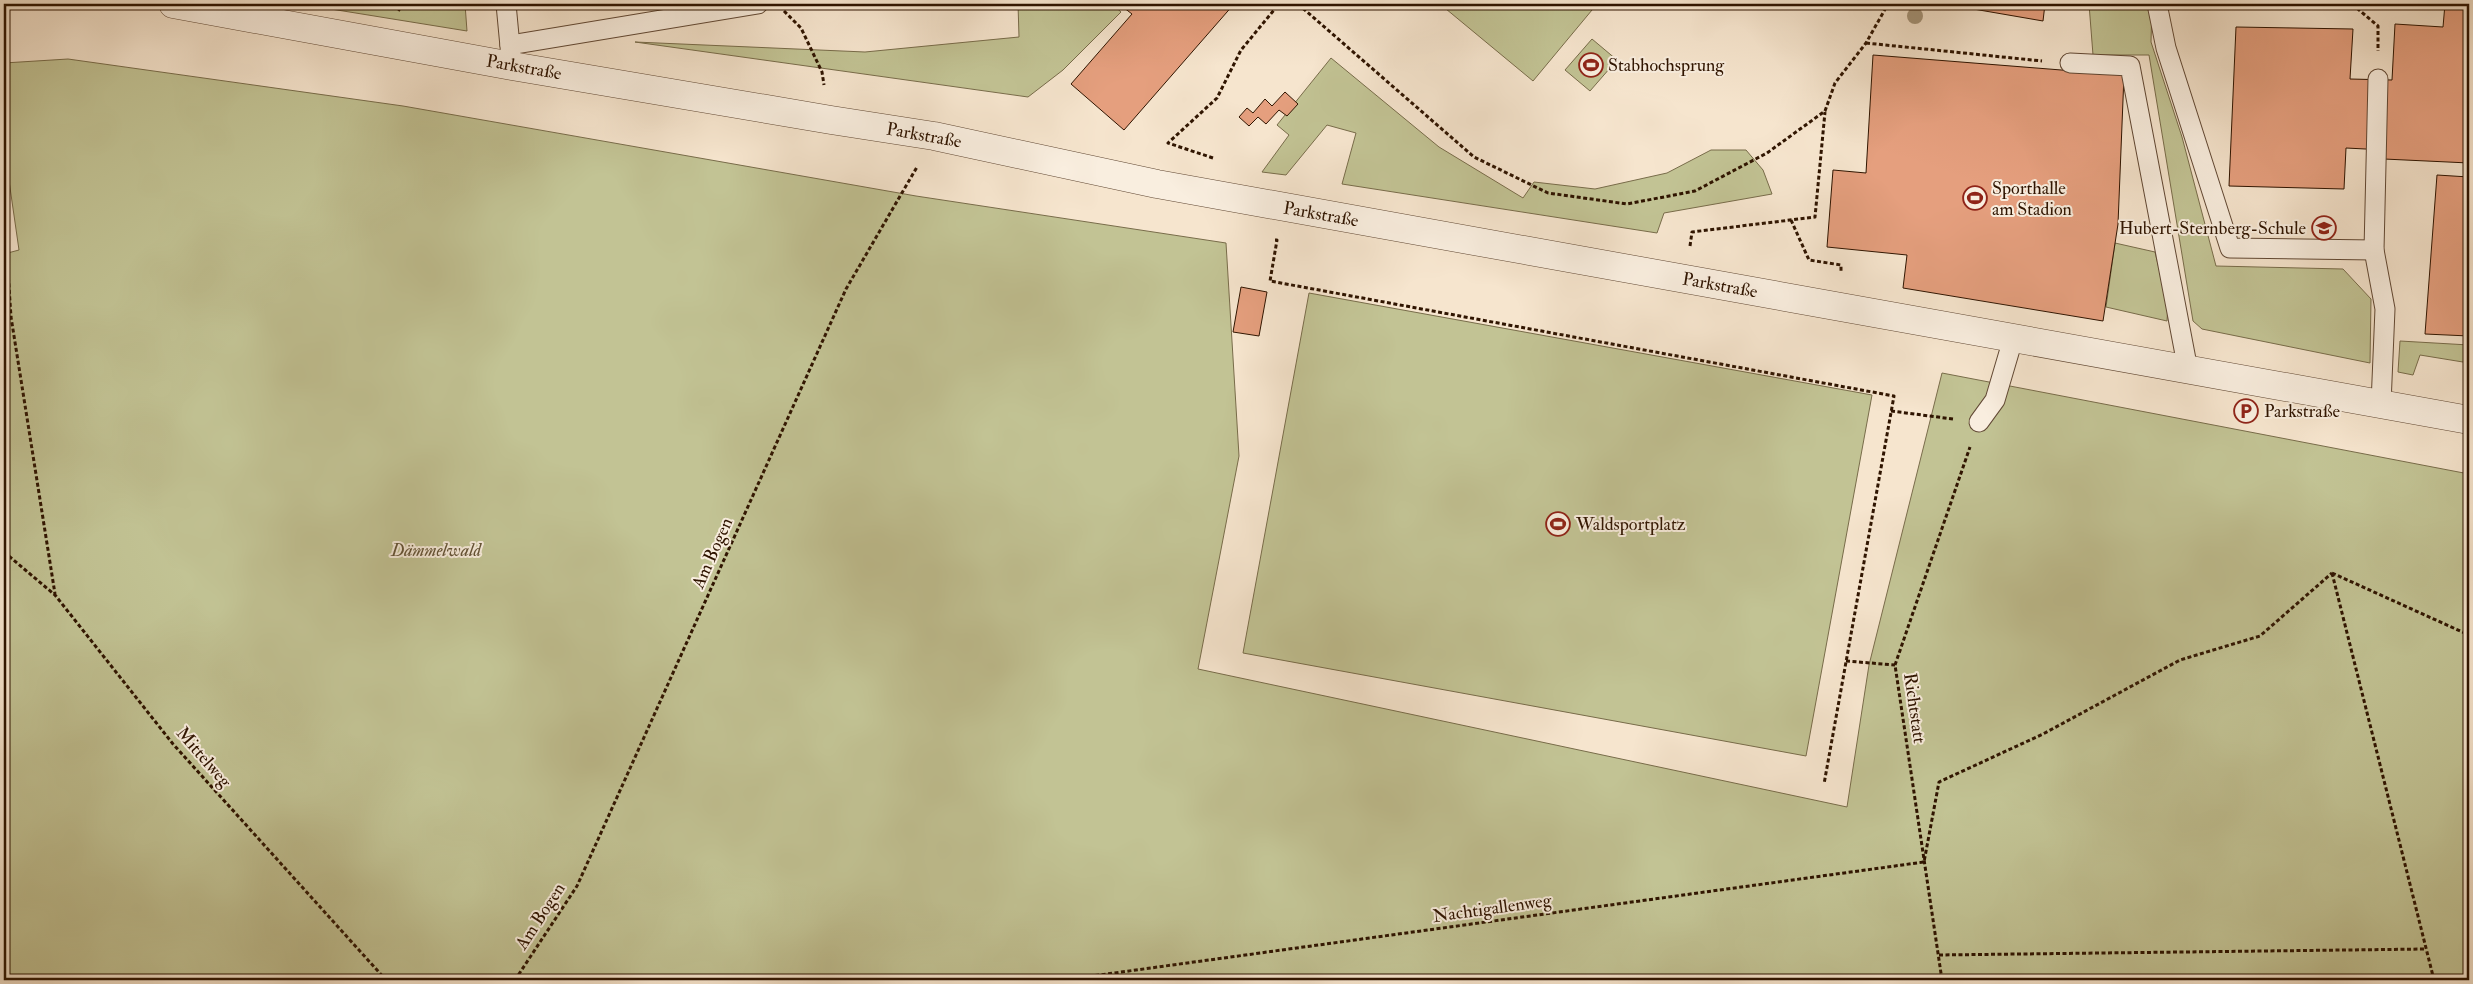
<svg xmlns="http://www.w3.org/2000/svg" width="2473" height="984" font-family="'IM FELL Double Pica',serif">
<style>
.green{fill:#c2c394;stroke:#786c4a}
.building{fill:#e59f7e;stroke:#2f1400}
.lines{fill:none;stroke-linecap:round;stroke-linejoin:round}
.service-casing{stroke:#614834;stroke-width:21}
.tertiary-casing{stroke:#614834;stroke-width:29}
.path{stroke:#2f1400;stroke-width:3;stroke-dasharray:4 2.5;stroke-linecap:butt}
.service{stroke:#f9eedf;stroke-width:19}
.tertiary{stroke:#f9eedf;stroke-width:28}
.tree{fill:#a59479}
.labels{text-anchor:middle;stroke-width:4;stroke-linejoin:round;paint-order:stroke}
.poi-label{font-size:18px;fill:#2f1400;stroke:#f9eedf;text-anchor:start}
.street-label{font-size:18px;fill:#2f1400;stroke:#f9eedf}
.park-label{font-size:18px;font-style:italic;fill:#625134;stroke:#f9eedf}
</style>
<rect width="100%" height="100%" fill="#f6e5ce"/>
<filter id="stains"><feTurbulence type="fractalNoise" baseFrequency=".004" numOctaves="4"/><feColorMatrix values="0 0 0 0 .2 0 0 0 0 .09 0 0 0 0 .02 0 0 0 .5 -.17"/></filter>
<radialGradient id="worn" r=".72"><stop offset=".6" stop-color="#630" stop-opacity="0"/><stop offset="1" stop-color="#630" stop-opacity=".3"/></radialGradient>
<g class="green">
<polygon points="300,4 465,4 467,31"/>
<polygon points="1018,4 1112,4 1121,12 1063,70 1028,97 635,42 865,52 1019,37"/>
<polygon points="1440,4 1597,4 1533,81"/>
<polygon points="2089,4 2152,4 2151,42 2182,137 2216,266 2343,269 2371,299 2370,363 2202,329 2193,321 2149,55 2093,55"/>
<polygon points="1592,39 1617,60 1590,91 1565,70"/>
<polygon points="1331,58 1439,147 1523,198 1534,182 1595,189 1667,173 1711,150 1746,150 1763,170 1772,194 1664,213 1657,233 1342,184 1356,133 1327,125 1286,175 1262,172 1289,135 1277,125"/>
<polygon points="68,59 403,106 916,196 1226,243 1239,456 1198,669 1847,807 1869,665 1942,373 2469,474 2469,980 4,980 4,254 19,250 4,146 4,63"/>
<polygon points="2115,243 2155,252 2168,305 2167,321 2106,307"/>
<polygon points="1309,293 1872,395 1806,756 1243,653"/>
<polygon points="2400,341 2469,345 2469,363 2420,355 2413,375 2398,372"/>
</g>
<g class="building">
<polygon points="1119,4 1234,4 1124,130 1071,84 1132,14"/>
<polygon points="1956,4 2045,4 2043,21 1956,6"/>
<polygon points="2445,4 2469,4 2469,163 2384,159 2385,150 2346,148 2344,189 2229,186 2236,27 2353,29 2350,79 2392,80 2395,24 2443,27"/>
<polygon points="1873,55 2124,75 2118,224 2103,321 1903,288 1907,255 1827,247 1833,170 1866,173"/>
<polygon points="1285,92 1298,104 1287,116 1279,110 1266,124 1258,117 1249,126 1239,117 1247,108 1253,113 1265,99 1272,106"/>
<polygon points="2437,175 2469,177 2469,336 2425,334"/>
<polygon points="1241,287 1267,292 1259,336 1233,332"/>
</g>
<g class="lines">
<g class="service-casing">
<g id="service">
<polyline points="506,4 511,57"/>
<polyline points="2157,4 2166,48 2230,248 2374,250"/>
<polyline points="510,45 758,4"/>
<polyline points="2070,63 2130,66 2188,370"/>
<polyline points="2378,79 2374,250 2385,309 2381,404"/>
<polyline points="1979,422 1995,400 2013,339"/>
</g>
</g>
<g class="tertiary-casing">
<polyline id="tertiary" points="173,4 512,66 831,120 934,136 1157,184 2469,420"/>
</g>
<g class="path">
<polyline points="392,4 401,11"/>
<polyline points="1298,4 1474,157 1548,193 1627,204 1695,191 1767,153 1825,111 1835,83 1866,43 1888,4"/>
<polyline points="2352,4 2378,26 2378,51"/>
<polyline points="784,11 801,28 822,72 824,85"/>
<polyline points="1866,43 2042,61"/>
<polyline points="1213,158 1168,143 1217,98 1241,50 1279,4"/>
<polyline points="4,212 11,317 55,594"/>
<polyline points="1791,220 1809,260 1841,265 1841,273"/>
<polyline points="1275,240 1277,240 1270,281 1894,396 1824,784"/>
<polyline points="1690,246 1692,232 1815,217 1825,112"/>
<polyline points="1891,411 1953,419"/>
<polyline points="4,552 55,595 173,744 386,980"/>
<polyline points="2332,573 2434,980"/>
<polyline points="2332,573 2469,635"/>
<polyline points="1846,661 1895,665"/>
<polyline points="1939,955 2426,949"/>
<polyline points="515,980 577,886 846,289 917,167"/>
<polyline points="1063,980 1924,862 1939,782 2043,734 2180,660 2260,636 2332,573"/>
<polyline points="1942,980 1895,665 1970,447"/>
</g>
<use href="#service" class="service"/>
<use href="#tertiary" class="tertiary"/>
</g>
<circle class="tree" cx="1915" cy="16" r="8"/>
<defs>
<g id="stadium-ring" transform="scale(1.25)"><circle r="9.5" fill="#f9eedf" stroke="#8f2418" stroke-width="1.5"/><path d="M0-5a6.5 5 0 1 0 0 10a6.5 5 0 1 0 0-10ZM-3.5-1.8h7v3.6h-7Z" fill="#8f2418"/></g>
<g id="school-ring" transform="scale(1.25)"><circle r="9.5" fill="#f9eedf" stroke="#8f2418" stroke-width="1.5"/><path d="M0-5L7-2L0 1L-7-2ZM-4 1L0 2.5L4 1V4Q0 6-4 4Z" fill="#8f2418"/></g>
<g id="parking-ring" transform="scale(1.25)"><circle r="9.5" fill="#f9eedf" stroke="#8f2418" stroke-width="1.5"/><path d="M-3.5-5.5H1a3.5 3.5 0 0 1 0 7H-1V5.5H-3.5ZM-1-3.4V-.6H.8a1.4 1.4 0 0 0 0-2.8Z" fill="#8f2418"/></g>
</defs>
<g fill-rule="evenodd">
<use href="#stadium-ring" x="1591" y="65"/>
<use href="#stadium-ring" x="1975" y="198"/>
<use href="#school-ring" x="2324" y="228"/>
<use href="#parking-ring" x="2246" y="411"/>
<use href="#stadium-ring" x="1558" y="524"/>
</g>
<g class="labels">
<g class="poi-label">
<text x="1608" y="71">Stabhochsprung</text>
<text x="1992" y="194">Sporthalle<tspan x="1992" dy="21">am Stadion</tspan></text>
<text x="2306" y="234" text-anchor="end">Hubert-Sternberg-Schule</text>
<text x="2264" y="417">Parkstraße</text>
<text x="1576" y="530">Waldsportplatz</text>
</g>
<g class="street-label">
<text transform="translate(524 67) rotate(10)" y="6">Parkstraße</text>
<text transform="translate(924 135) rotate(10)" y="6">Parkstraße</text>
<text transform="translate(1321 214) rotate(10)" y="6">Parkstraße</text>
<text transform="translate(1720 285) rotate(10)" y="6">Parkstraße</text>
<text transform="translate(712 553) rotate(-66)" y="6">Am Bogen</text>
<text transform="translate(1915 708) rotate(82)" y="6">Richtstatt</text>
<text transform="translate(204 757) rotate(49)" y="6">Mittelweg</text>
<text transform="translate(1492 908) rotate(-8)" y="6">Nachtigallenweg</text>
<text transform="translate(540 916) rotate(-57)" y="6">Am Bogen</text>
</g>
<g class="park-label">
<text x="436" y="556">Dämmelwald</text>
</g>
</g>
<rect width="2473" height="984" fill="none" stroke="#f6e5ce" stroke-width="20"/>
<rect x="5" y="5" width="2463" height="974" fill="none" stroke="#2f1400" stroke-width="2.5"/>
<rect x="10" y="10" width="2453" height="964" fill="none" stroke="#2f1400"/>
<rect width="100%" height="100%" filter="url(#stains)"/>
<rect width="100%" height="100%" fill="url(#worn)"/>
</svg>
